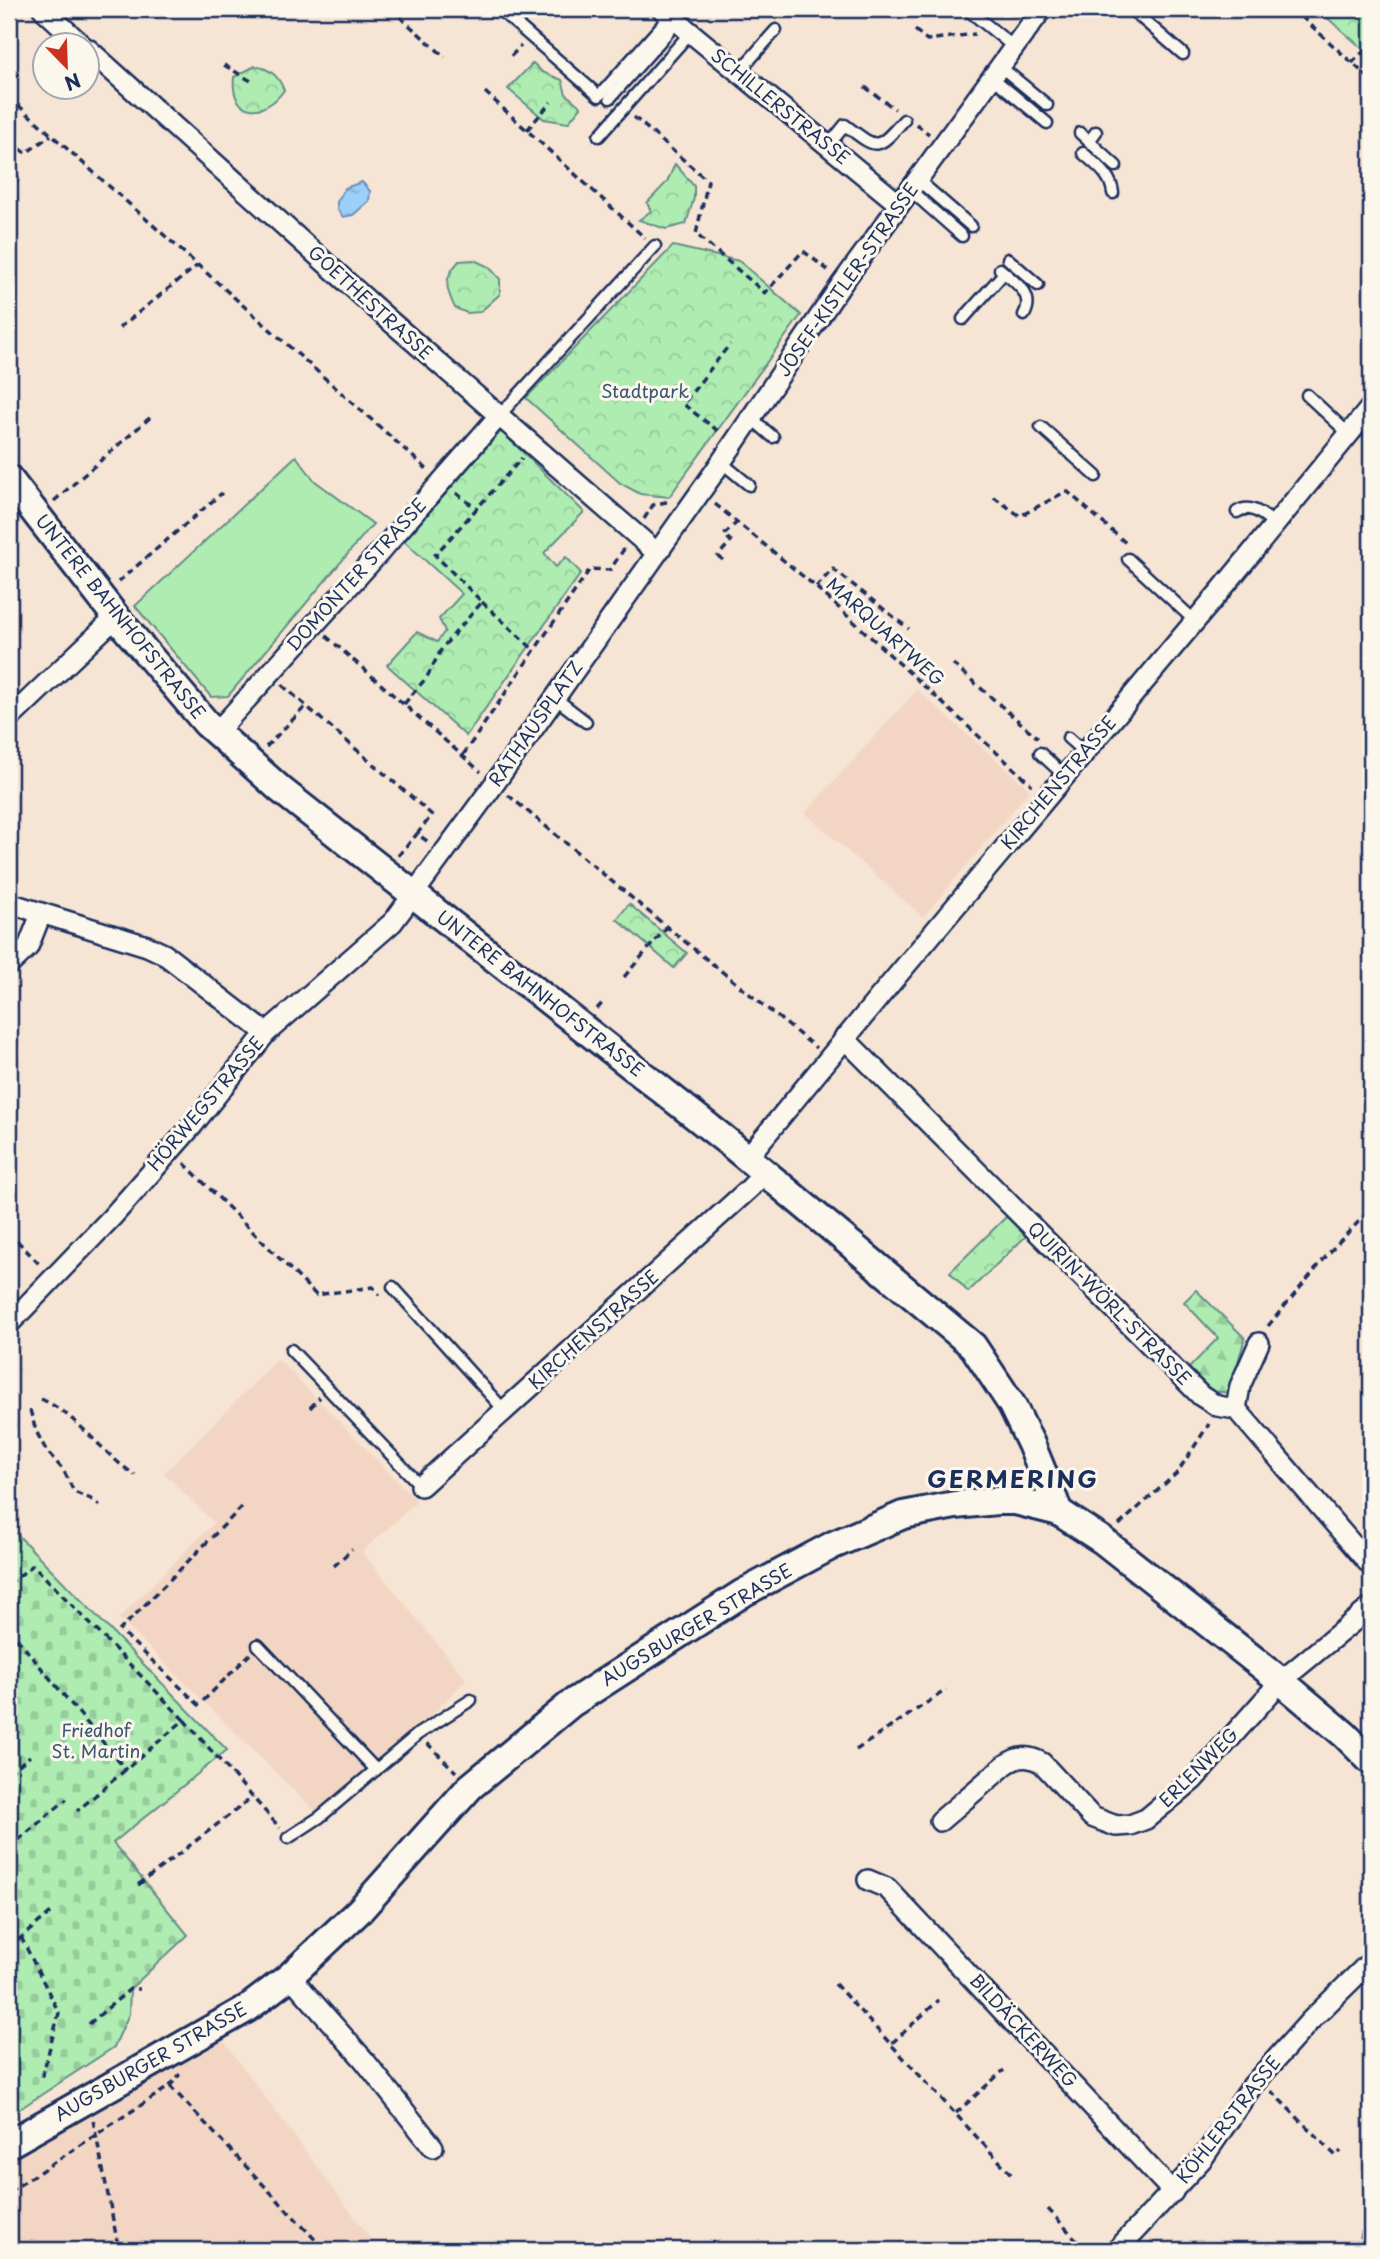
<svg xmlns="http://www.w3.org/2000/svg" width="1380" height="2259" font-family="'Playpen Sans',sans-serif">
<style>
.built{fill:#f2d6c3}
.grass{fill:#afecb2;stroke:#658e88;stroke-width:2}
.forest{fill:url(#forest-firs);stroke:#658e88;stroke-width:2}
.cemetery{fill:url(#cemetery-stones);stroke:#658e88;stroke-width:2}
.park{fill:url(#park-crowns);stroke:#658e88;stroke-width:2}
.water{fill:url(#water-ripples);stroke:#688fbc;stroke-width:2}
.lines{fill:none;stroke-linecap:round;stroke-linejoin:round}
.lane-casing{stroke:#1b2f5e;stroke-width:15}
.street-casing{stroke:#1b2f5e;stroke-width:24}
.secondary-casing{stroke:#1b2f5e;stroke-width:32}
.path{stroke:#1b2f5e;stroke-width:3.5;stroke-dasharray:7 5;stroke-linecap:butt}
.lane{stroke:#fbf7ec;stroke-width:10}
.street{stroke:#fbf7ec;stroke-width:19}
.secondary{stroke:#fbf7ec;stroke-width:26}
.labels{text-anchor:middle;stroke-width:6;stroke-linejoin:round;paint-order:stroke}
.street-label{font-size:18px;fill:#1b2f5e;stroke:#fbf7ec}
.park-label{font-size:18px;fill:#39556f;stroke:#fbf7ec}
.district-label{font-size:24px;font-weight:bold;letter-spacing:2px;fill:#1b2f5e;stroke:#fbf7ec}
</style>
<defs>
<pattern id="forest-firs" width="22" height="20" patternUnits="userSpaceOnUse" patternTransform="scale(1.75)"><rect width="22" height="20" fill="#afecb2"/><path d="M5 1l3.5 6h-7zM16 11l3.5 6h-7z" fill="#96cb9c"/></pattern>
<pattern id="cemetery-stones" width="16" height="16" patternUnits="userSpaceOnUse" patternTransform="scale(1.75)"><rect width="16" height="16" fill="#afecb2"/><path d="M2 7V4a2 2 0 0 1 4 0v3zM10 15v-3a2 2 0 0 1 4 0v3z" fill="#96cb9c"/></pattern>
<pattern id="park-crowns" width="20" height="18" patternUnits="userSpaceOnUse" patternTransform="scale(1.75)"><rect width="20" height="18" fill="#afecb2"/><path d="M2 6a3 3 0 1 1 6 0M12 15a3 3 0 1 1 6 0" fill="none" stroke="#96cb9c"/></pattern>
<pattern id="water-ripples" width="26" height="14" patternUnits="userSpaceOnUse" patternTransform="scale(1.75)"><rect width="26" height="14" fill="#9ccffa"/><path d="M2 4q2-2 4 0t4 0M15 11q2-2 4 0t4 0" fill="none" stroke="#86b2d9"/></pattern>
</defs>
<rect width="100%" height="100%" fill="#f6e4d4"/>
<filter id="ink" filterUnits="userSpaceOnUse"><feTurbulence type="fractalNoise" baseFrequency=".0143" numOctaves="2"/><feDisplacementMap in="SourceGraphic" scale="14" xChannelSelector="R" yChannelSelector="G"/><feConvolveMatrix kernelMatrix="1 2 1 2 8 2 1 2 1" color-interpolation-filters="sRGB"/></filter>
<g filter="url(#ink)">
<g class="built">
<polygon points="917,690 1030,790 923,917 805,813"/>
<polygon points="278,1359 417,1501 362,1552 466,1679 430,1717 319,1815 119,1618 214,1523 164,1473"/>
<polygon points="222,2039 379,2250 9,2250 9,2158 72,2118"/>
</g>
<polygon class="grass" points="296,456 315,481 373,524 228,696 211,697 135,606"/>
<polygon class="forest" points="1196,1290 1245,1338 1229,1393 1212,1391 1189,1368 1218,1338 1184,1302"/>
<polygon class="cemetery" points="9,1526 227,1750 113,1843 188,1935 130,1989 129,2014 114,2047 9,2116"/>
<g class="park">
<polygon points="1317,9 1371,9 1371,51 1369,54"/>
<polygon points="533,63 542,72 562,80 566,94 581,107 568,123 544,119 508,89"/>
<path d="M255,66C270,69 278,75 284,90C265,118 230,117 234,77Z"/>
<polygon points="675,164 694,186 694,198 686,224 666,229 639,220 651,211 647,203 667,182"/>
<polygon points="673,246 739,261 801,315 669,497 640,494 620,483 526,398"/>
<path d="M474,260L489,267L500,279V294L480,312L467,313L455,308C445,287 443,279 459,261Z"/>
<polygon points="501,431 584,512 544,553 556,567 566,557 581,573 466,736 387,665 417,632 437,642 445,631 439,619 462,594 404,541"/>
<polygon points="629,904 687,953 674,968 617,919"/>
<polygon points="1007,1216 1026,1236 968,1292 950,1272"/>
</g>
<polygon class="water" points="362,182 370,191 369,201 353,215 343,217 337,209 337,202 345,188"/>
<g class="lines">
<g class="lane-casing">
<g id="lane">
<polyline points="499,9 599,96 670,16"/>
<polyline points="967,9 1015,48"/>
<polyline points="1131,9 1183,54"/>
<polyline points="1001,67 1047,105"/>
<polyline points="738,73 776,30"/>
<polyline points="993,78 1047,123"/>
<polyline points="610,98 677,22"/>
<polyline points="1080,133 1116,166"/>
<polyline points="599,136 690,33"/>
<polyline points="1089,141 1096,132"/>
<path d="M828,146L845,125C877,149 876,152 904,120"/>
<path d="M1083,153C1096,165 1111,174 1113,193"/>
<polyline points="9,175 12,178"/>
<polyline points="918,180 971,226"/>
<polyline points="910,190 962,236"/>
<polyline points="1008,259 1038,285"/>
<path d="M1000,269C1014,282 1036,294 1024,315"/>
<polyline points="963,319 1004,273"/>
<polyline points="1307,395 1349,434"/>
<polyline points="498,417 655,246"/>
<polyline points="751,418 773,437"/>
<polyline points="1041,427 1096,476"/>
<polyline points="721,462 749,485"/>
<path d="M1237,512C1251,503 1263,515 1275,524"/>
<polyline points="1128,559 1195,621"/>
<polyline points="555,698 586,722"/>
<polyline points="1068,738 1085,753"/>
<polyline points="1040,753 1065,776"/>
<polyline points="393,1287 505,1411"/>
<polyline points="291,1350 421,1486"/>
<polyline points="258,1645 376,1770"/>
<polyline points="288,1838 320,1817 418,1734 471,1700"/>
</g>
</g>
<g class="street-casing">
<g id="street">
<polyline points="43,9 83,46"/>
<polyline points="662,9 899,204"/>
<polyline points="88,49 389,320 657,553"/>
<polyline points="9,719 116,617"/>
<polyline points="216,733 379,553 498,417"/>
<polyline points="9,903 147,946 164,954 266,1033"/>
<polyline points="9,965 28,947 41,914"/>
<polyline points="844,1038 1201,1396 1217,1406 1236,1409 1371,1566"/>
<polyline points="747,1158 881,995 1222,589 1371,407"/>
<polyline points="9,1324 112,1217 192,1126 266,1033 393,922 495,783 713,474 843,282 1042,9"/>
<polyline points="1236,1409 1240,1386 1259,1343"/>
<polyline points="421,1486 750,1188 765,1172"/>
<path d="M940,1821L1005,1765C1018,1756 1028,1755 1042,1763L1092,1817L1116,1826L1130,1825L1146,1819L1193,1780L1281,1681L1371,1607"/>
<polyline points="868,1880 887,1888 1173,2192"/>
<polyline points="290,1976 364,2060 433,2147"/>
<polyline points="1117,2250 1203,2158 1252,2086 1310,2021 1371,1961"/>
</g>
</g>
<g class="secondary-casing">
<g id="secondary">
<polyline points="9,479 116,617 206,723 281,790 728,1142 973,1346 1012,1405 1031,1444 1059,1512"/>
<polyline points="9,2144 248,2008 290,1976 360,1910 470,1787 572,1703 743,1593 833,1545 903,1515 955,1505 997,1501 1015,1501 1059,1512 1102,1540 1281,1681 1345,1735 1371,1761"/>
</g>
</g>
<g class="path">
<polyline points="391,9 445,57"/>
<polyline points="1293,9 1371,80"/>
<polyline points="915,30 927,40 975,34"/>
<polyline points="511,56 521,46"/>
<polyline points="1352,63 1365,50"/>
<polyline points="224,65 251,81"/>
<polyline points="865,87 895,109"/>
<polyline points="485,92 645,238"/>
<polyline points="9,97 428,470"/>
<polyline points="634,117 708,181 696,234 765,293 803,251 828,270"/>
<polyline points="916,124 929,134"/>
<polyline points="527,130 551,102"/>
<polyline points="9,143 26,153 51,135"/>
<polyline points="119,328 198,265"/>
<polyline points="718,431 683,404 730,344"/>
<polyline points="456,493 477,509"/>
<polyline points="994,497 1020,516 1067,491 1128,545"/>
<polyline points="54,501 153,415"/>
<polyline points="715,504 816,587 1032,785"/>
<polyline points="644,519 653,505 670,501"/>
<polyline points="723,560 718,556 731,541 724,535 737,522"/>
<polyline points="118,582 222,493"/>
<polyline points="816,587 833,569 909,629"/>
<polyline points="482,602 535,651"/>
<polyline points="326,636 481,772"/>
<polyline points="953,664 1038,738"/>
<polyline points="282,685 432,815 417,834 430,843"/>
<polyline points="404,704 427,677 442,648 482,602 435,555 522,458"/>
<polyline points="266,747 306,706"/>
<polyline points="463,755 590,569 610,570 624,549"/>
<polyline points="508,795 667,927 816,1048"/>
<polyline points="398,856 417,834"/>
<polyline points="624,977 667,927"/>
<polyline points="597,1009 604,1001"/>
<polyline points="184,1163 316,1295 373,1287 380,1295"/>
<polyline points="9,1232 41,1266"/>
<polyline points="1268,1326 1335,1246 1371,1209"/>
<path d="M41,1399C78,1415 101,1453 135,1475"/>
<polyline points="310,1408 320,1397"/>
<polyline points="30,1410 36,1431 46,1450 64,1471 74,1492 91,1499 100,1506"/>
<polyline points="242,1507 120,1630 199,1705 250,1654"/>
<polyline points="1119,1525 1177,1473 1209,1424"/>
<polyline points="334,1566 352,1549"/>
<polyline points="9,1584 33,1565 184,1720 77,1811"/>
<polyline points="9,1629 126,1770"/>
<polyline points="184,1720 280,1828"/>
<polyline points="427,1743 456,1772"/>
<polyline points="856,1750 946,1690"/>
<polyline points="9,1773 30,1756"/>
<polyline points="9,1848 67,1799"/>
<polyline points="138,1885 253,1797"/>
<polyline points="21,1937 59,2013 42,2077"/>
<polyline points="9,1948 51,1912"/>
<polyline points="835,1984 1012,2175"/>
<polyline points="89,2024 130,1989 140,1989"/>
<polyline points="892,2043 939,2000"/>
<polyline points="170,2086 325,2250"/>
<polyline points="1271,2091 1336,2156 1341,2151"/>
<polyline points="956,2113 1004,2070"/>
<polyline points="93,2120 119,2250"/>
<polyline points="9,2192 170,2086 180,2074"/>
<polyline points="1048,2209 1086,2250"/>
<polyline points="1359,2250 1363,2229 1371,2215"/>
</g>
<use href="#lane" class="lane"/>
<use href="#street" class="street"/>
<use href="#secondary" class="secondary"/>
</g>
</g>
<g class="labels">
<g class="street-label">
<text transform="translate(780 107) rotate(39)" y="6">SCHILLERSTRASSE</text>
<text transform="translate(848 280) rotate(-55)" y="6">JOSEF-KISTLER-STRASSE</text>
<text transform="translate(370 303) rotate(42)" y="6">GOETHESTRASSE</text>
<text transform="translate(357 575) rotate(-48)" y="6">DOMONTER STRASSE</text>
<text transform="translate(120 617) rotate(51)" y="6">UNTERE BAHNHOFSTRASSE</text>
<text transform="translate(885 632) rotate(42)" y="6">MARQUARTWEG</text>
<text transform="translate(536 724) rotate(-55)" y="6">RATHAUSPLATZ</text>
<text transform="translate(1059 783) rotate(-50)" y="6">KIRCHENSTRASSE</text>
<text transform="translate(540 994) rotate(38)" y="6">UNTERE BAHNHOFSTRASSE</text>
<text transform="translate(206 1104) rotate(-50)" y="6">HÖRWEGSTRASSE</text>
<text transform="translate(1109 1304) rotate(45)" y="6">QUIRIN-WÖRL-STRASSE</text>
<text transform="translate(594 1330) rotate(-42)" y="6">KIRCHENSTRASSE</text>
<text transform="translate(697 1625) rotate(-31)" y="6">AUGSBURGER STRASSE</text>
<text transform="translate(1199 1768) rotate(-45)" y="6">ERLENWEG</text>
<text transform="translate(1023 2031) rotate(47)" y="6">BILDÄCKERWEG</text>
<text transform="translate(151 2062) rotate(-30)" y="6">AUGSBURGER STRASSE</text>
<text transform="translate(1229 2120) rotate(-52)" y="6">KÖHLERSTRASSE</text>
</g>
<g class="park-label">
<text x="645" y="398">Stadtpark</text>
<text x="96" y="1737">Friedhof<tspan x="96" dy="21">St. Martin</tspan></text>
</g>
<g class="district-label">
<text x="1013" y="1488">GERMERING</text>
</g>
</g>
<rect width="1380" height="2259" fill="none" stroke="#fbf7ec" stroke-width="35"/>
<rect x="18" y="18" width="1345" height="2224" fill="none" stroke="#1b2f5e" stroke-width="2.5" filter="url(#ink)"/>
<g transform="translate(66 66) rotate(157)"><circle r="33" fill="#fbf7ec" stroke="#a1a7b3" stroke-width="2"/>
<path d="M0-5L12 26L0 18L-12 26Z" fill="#c8321e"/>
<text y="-10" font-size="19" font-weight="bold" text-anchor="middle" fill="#1b2f5e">N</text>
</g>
</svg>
